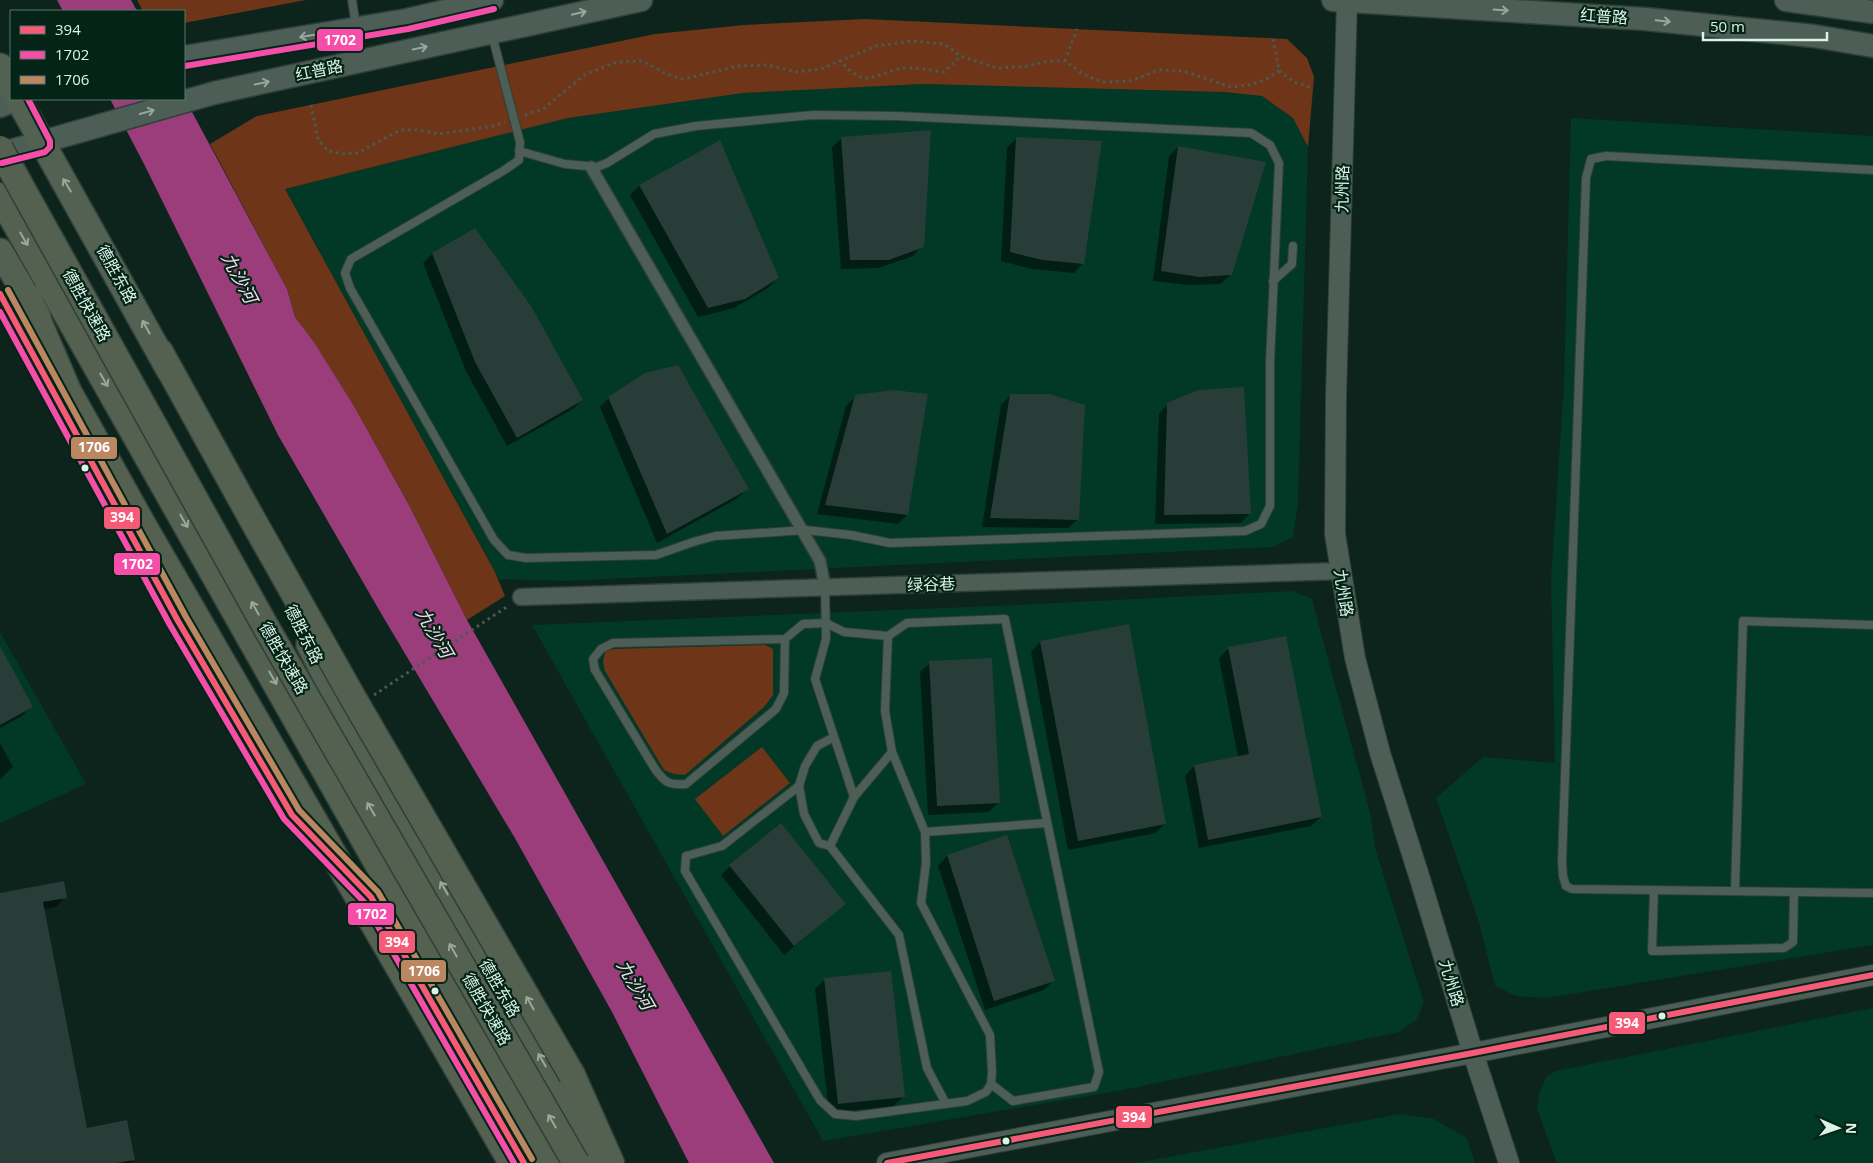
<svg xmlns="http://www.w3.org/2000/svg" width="1873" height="1163" font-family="'Open Sans','Noto Sans SC',sans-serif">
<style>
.built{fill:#023826}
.green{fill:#6e3518}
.water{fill:#9b3d7b}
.shadow{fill:#0007}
.building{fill:#283d37}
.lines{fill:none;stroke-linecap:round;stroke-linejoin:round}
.service-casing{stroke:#2f3f39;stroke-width:10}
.pedestrian-casing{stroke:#2f3f39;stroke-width:14}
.minor-casing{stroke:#2f3f39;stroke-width:19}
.tertiary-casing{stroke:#2f3f39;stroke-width:22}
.secondary-casing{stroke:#2f3f39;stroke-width:25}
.primary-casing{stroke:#2f3f39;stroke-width:28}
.trunk-casing{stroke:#2f3f39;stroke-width:29}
.path{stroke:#4a5b54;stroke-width:3;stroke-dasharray:2.5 4;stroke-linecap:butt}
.service{stroke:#4d5e57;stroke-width:8}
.pedestrian{stroke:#4d5e57;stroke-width:11}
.minor{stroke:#4d5e57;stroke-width:16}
.tertiary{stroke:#4d5e57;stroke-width:20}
.secondary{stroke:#4d5e57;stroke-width:22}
.primary{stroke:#536153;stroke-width:25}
.trunk{stroke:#546050;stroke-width:26}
.trunk-bridge-casing{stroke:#2f3f39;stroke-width:29;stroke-linecap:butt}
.trunk-bridge{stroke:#546050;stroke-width:26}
.bus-1-casing{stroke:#032417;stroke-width:10}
.bus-2-casing{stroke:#032417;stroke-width:10}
.bus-3-casing{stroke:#032417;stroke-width:10}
.bus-1{stroke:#f75a77;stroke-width:6}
.bus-2{stroke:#f54da8;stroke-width:6}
.bus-3{stroke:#bb8660;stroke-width:6}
.oneway{stroke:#94a89f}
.oneway2{stroke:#98aa9d}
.oneway3{stroke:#98aa9c}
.bus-dot{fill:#dcf3e7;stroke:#032417;stroke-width:2}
.labels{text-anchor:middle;stroke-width:4.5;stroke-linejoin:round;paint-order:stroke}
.street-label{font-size:16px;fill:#dcf3e7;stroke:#032417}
.water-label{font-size:18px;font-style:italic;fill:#f7daea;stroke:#032417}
.line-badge{stroke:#032417;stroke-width:2}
.badge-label{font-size:14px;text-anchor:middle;font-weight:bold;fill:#fff}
</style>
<rect width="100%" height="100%" fill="#0c241c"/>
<g class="built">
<polygon points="923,84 1224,92 1262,96 1293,118 1308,147 1298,502 1293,537 1273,547 565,581 499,579 285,189 568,118 743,93"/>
<polygon points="1571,118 1873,136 1873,945 1546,998 1516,996 1495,986 1479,922 1436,798 1483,757 1555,763 1551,580 1564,382"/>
<polygon points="1293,591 1312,599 1319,626 1370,812 1376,851 1424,1003 1416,1020 1399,1032 1123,1090 823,1141 532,625 1017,605"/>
<polygon points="0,632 86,784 0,823"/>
<polygon points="1873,1008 1873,1163 1557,1163 1537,1109 1539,1093 1547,1076 1555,1071"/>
<polygon points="1400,1114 1434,1119 1467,1138 1475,1163 1136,1163"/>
</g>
<g class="green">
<polygon points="137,0 306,0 184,23 184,11 143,11"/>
<polygon points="865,19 1287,39 1307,58 1314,77 1308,147 1293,118 1262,96 1224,92 923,84 743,93 568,118 285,189 495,572 505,596 467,620 410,507 354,406 314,342 295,317 287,289 210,144 257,116 655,34 744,25"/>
<polygon points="765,645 773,649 773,695 764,707 685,775 674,774 664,770 605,671 603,662 605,652 613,649"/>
<polygon points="762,747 790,783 723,836 695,799"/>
</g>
<g class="water">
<polygon points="57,0 131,0 137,11 63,11"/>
<polygon points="184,97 287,289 295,317 314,342 354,406 410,507 467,620 774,1163 689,1163 612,1012 516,840 382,615 278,435 144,164 110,99 184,99"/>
</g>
<g class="shadow">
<polygon points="842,138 922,246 913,256 879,268 841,269 832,147"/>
<polygon points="1017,138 1083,263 1074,273 1032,269 1001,261 1007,148"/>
<polygon points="1178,147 1231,274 1221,284 1189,285 1153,281 1169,156"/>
<polygon points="639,186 778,278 768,288 734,308 698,317 630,195"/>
<polygon points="432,254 582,400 573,409 507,446 466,371 423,263"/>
<polygon points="856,396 907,515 898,524 817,514 846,406"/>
<polygon points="1010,396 1078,519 1068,528 982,527 1001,405"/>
<polygon points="609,398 747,488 738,498 657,543 600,407"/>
<polygon points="1168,404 1250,513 1241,523 1155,524 1159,414"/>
<polygon points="1128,626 1165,823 1156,833 1068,850 1031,652 1040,642"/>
<polygon points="0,649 32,706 22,716 0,728"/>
<polygon points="1228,649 1321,817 1311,826 1199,848 1185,776 1194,766 1238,757 1219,658"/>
<polygon points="930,663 999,802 989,812 928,815 920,672"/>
<polygon points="0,743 13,767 0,779"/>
<polygon points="1006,837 1053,981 1044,990 985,1010 938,866 947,856"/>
<polygon points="730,866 844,904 784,955 721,875"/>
<polygon points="0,895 65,897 56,907 43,909 86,1129 133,1159 130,1163 0,1163"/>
<polygon points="825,979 904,1096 894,1106 829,1113 815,989"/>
</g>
<g class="building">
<polygon points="931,130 924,247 889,260 850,260 841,137"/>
<polygon points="1016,137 1102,141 1084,264 1042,260 1010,252"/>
<polygon points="720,140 779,278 745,299 708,308 639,185"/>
<polygon points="1178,146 1266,162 1232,275 1199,277 1161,271"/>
<polygon points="475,228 531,306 583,400 517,438 475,362 432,253"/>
<polygon points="678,365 749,489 667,534 608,397 645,373"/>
<polygon points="1244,387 1251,514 1164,515 1167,403 1198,390"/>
<polygon points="893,390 928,394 908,515 825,505 855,395"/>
<polygon points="1010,394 1049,394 1085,405 1079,520 990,518"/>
<polygon points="1129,624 1166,824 1078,841 1040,641"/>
<polygon points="1286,636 1322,817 1208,840 1194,765 1249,754 1228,647"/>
<polygon points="0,646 33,707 0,725"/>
<polygon points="992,658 1000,803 937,806 929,661"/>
<polygon points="781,823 846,904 794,946 729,865"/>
<polygon points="1007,835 1055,981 994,1001 947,855"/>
<polygon points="64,881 67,898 43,902 87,1128 127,1120 135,1160 117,1163 0,1163 0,893"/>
<polygon points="891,971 905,1097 838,1104 824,978"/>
</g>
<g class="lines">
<g class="service-casing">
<g id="service">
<polyline points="352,0 356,26"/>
<polyline points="492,35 520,142 519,160 503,171 351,259 345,273 350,288 494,540 508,555 526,558 656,555 693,542 715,536 806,530 851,535 890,543 1245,531 1261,524 1270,506 1270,362 1279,163 1270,145 1251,133 896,116 813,115 696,126 654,134 607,163 597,167 565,164 519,151"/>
<polyline points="1873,170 1606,156 1591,159 1586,178 1562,862 1563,876 1566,886 1572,889 1873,893"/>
<polyline points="1273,281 1292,264 1293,246"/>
<polyline points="0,294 178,621 292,815 308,832"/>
<polyline points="825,587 826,639 815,679 854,797"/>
<path d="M785,639L613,643L601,649L593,659L595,670L655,769C665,783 669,785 686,784L776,709L784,693L785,639L803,624L826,623L844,632L888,636L907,623L1005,619L1099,1072L1094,1087L1013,1101L991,1084"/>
<polyline points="834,737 817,746 805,766 799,786 804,814 819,843 830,846 899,935 927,1068 946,1104"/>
<polyline points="799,786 722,846 686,856 685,871 820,1100 835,1114 856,1116 967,1101 986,1092 991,1084 992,1072 990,1035 921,903 926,863 925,832 892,752 885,711 888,636"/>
<polyline points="925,832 1047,823"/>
<polyline points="830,846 854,797 892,752"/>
<polyline points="1654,890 1652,951 1784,948 1793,942 1794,892"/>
<polyline points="1735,891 1743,621 1873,625"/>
</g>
</g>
<g class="pedestrian-casing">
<polyline id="pedestrian" points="591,167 820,561 825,587"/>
</g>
<g class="minor-casing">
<polyline id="minor" points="521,597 1340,571"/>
</g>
<g class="tertiary-casing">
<g id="tertiary">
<polyline points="1347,0 1336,397 1335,534 1355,658 1380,753 1420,879 1473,1053 1509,1163"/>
<polyline points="887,1163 1473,1053 1873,975"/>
</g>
</g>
<g class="secondary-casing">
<g id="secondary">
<polyline points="1333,0 1645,19 1814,36 1873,46"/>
<polyline points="1786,0 1873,12"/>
<polyline points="184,57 407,20 492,0"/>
<polyline points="0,106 18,99"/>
<polyline points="0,154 214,93 641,0"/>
</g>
</g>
<g class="primary-casing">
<g id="primary">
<polyline points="0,66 11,87"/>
<polyline points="18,99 169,370"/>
<polyline points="0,251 38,316"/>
<polyline points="309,644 345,715 600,1163"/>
</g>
</g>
<g class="trunk-casing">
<g id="trunk">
<polyline points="0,196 547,1163"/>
<polyline points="28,297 68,391 143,525"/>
<polyline points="160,352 251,517"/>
<polyline points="572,1075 611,1163"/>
<polyline points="486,1118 512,1163"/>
</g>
</g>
<g class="path">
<polyline points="1273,39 1279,71 1294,82 1313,88"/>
<path d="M839,60C870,94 876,69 909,68C921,68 933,71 944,72L961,56"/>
<polyline points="1065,61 1077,29"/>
<polyline points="311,105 318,139 328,151 343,154 357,153 400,130 419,130 439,134 494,126 505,122"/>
<polyline points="525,115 543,109 586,74 617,62 642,61 667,74 683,79 738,66 767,65 797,72 821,69 876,46 912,41 944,44 961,56 997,68 1027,66 1048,61 1065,61 1083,74 1102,82 1130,81 1159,70 1183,71 1231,87 1248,85 1265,80 1279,71"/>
<polyline points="374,695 508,606"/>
</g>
<use href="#service" class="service"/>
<use href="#pedestrian" class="pedestrian"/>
<use href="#minor" class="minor"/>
<use href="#tertiary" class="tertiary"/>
<use href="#secondary" class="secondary"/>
<use href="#primary" class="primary"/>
<use href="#trunk" class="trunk"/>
<g class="trunk-bridge-casing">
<g id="trunk-bridge">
<polyline points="0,149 267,629 576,1163"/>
<polyline points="251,517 353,698 572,1075"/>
<polyline points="143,525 486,1118"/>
</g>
</g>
<use href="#trunk-bridge" class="trunk-bridge"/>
<g class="bus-1-casing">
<g id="bus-1">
<polyline points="0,294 178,621 292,815 371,897 524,1163"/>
<polyline points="887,1163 1473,1053 1873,975"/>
</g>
</g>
<g class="bus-2-casing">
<g id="bus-2">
<polyline points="185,66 408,29 494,9"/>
<polyline points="2,163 45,152 50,147 50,141 28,99"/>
<polyline points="0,312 170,625 284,819 364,902 514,1163"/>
</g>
</g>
<g class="bus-3-casing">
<polyline id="bus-3" points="8,290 186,617 299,810 378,892 532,1159"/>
</g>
<use href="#bus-1" class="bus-1"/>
<use href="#bus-2" class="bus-2"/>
<use href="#bus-3" class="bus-3"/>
</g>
<defs><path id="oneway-shaft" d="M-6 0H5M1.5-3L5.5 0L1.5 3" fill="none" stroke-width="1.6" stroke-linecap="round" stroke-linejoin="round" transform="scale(1.25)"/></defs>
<g class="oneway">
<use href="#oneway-shaft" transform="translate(1501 10) rotate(4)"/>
<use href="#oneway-shaft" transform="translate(579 13) rotate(-13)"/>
<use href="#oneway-shaft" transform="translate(1663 21) rotate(6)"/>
<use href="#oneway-shaft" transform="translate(307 36) rotate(171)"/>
<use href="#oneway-shaft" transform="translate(420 48) rotate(-12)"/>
<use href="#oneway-shaft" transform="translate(262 83) rotate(-12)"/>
<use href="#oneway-shaft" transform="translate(147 112) rotate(-15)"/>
</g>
<g class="oneway2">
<use href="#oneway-shaft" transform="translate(67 185) rotate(-121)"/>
<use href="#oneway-shaft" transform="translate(146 327) rotate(-119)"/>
<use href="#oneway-shaft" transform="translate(444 888) rotate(-120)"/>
<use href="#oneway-shaft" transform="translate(542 1060) rotate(-120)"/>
</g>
<g class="oneway3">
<use href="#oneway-shaft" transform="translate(24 239) rotate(60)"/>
<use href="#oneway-shaft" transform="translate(104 380) rotate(60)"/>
<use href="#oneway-shaft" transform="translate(184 521) rotate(60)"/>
<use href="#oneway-shaft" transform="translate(255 608) rotate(-119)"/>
<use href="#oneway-shaft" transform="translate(273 678) rotate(60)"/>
<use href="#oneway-shaft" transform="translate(371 809) rotate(-120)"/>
<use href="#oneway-shaft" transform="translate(453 950) rotate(-120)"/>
<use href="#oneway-shaft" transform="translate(530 1003) rotate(-120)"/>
<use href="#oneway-shaft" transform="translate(552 1121) rotate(-120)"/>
</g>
<g class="bus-dot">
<circle cx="85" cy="468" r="4.5"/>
<circle cx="435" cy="991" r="4.5"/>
<circle cx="1662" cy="1016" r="4.5"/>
<circle cx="1006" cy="1141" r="4.5"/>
</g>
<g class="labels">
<g class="street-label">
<text transform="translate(1604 16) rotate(4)" y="6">红普路</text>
<text transform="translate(319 70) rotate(-12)" y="6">红普路</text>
<text transform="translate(1342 189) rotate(-89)" y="6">九州路</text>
<text transform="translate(117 274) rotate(61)" y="6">德胜东路</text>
<text transform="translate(87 305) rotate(61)" y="6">德胜快速路</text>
<text transform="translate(931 584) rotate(-2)" y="6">绿谷巷</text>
<text transform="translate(1344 593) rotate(81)" y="6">九州路</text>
<text transform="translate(304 634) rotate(63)" y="6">德胜东路</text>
<text transform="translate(284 658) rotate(60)" y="6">德胜快速路</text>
<text transform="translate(1452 983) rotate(73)" y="6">九州路</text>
<text transform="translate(500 988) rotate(60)" y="6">德胜东路</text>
<text transform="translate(487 1009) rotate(60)" y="6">德胜快速路</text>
</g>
<g class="water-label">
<text transform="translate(239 278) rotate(62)" y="6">九沙河</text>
<text transform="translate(434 633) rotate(60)" y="6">九沙河</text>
<text transform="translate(635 985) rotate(60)" y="6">九沙河</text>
</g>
</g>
<g class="line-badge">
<rect x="316" y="28" width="48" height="24" rx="5" fill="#f54da8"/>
<rect x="70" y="436" width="48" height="24" rx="5" fill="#bb8660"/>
<rect x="103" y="506" width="38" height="24" rx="5" fill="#f75a77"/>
<rect x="113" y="552" width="48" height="24" rx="5" fill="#f54da8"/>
<rect x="347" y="902" width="48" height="24" rx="5" fill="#f54da8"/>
<rect x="378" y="930" width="38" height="24" rx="5" fill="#f75a77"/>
<rect x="400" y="959" width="47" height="24" rx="5" fill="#bb8660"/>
<rect x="1608" y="1011" width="38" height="24" rx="5" fill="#f75a77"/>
<rect x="1115" y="1105" width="38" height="24" rx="5" fill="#f75a77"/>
</g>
<g class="badge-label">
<text x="340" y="45">1702</text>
<text x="94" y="452">1706</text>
<text x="122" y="522">394</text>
<text x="137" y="569">1702</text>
<text x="371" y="919">1702</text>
<text x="397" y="947">394</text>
<text x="424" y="976">1706</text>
<text x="1627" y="1028">394</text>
<text x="1134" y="1122">394</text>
</g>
<rect x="10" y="10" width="175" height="90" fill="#032417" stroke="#5a776a"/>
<rect x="20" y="26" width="25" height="8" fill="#f75a77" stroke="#5a776a"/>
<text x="55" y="35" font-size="15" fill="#dcf3e7">394</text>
<rect x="20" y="51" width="25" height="8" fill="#f54da8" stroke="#5a776a"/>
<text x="55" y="60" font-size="15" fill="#dcf3e7">1702</text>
<rect x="20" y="76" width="25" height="8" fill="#bb8660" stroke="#5a776a"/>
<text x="55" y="85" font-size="15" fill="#dcf3e7">1706</text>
<g transform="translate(1838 1128) rotate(92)" stroke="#032417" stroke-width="4" paint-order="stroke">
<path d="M0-4L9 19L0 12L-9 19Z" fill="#dcf3e7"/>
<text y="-8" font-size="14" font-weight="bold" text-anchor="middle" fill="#dcf3e7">N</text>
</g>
<path d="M1703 32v8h124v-8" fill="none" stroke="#dcf3e7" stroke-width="2.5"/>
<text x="1710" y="32" font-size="15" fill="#dcf3e7" stroke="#032417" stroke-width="4" paint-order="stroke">50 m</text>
</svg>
